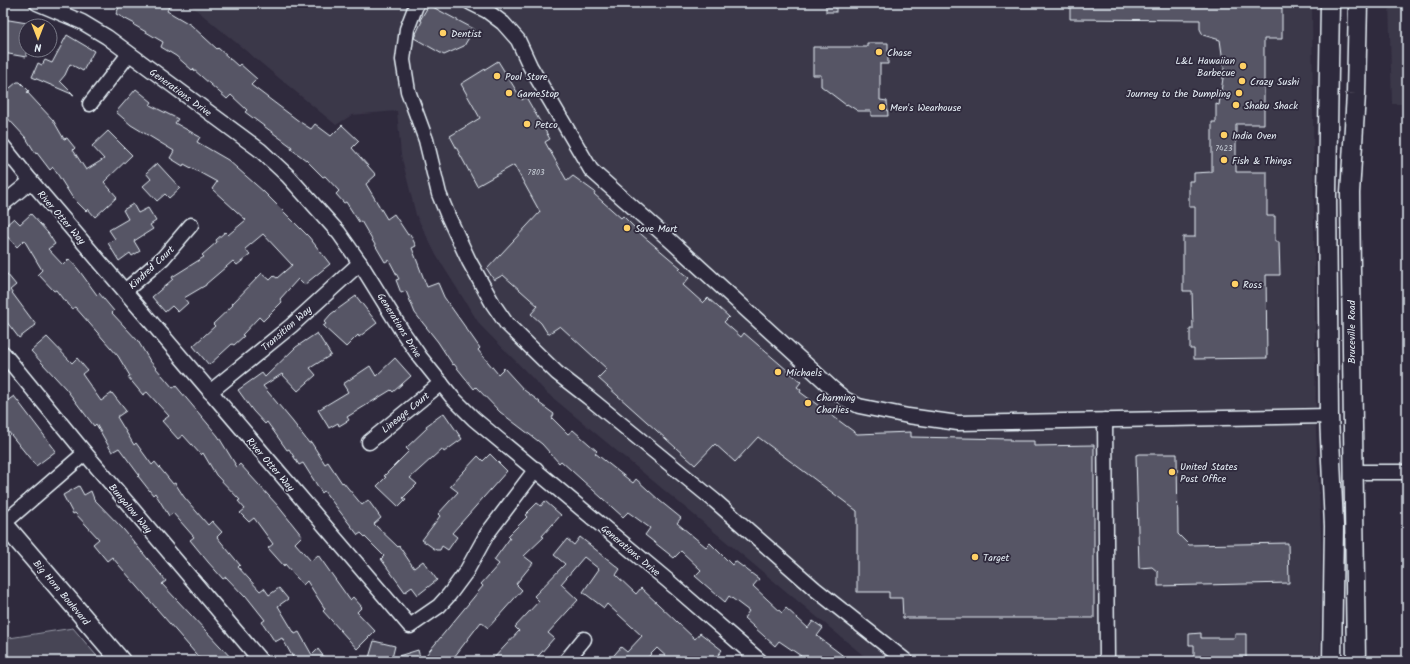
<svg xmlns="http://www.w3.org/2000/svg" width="1410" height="664" font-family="Kalam,sans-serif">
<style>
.built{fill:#3b3749}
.green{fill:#464455;stroke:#979aa6}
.building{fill:#575565;stroke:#e8f1f8}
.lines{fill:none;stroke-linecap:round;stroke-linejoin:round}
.minor-casing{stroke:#e8f1f8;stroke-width:17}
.major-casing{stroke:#e8f1f8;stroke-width:21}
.minor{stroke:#2f2a3d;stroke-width:14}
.major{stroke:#2f2a3d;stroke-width:18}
.poi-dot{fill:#ffd166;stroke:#2f2a3d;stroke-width:1.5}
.labels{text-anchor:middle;stroke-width:3.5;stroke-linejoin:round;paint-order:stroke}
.number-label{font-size:8px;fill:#c4cad3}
.poi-label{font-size:10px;fill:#e8f1f8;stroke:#2f2a3d;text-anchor:start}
.street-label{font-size:10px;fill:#e8f1f8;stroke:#2f2a3d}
</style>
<rect width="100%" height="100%" fill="#2f2a3d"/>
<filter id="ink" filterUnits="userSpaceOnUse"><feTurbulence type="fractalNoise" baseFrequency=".025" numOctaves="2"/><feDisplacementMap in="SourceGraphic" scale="8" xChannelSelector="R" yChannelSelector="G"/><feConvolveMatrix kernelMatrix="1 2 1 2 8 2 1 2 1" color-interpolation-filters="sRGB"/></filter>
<g filter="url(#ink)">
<g class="built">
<polygon points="188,3 1312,3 1316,432 1322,551 1320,661 870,661 547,393 480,325 436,255 416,215 401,155 397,111 352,115 336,125"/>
<polygon points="1389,3 1407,3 1407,104 1392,104"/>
</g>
<polygon class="green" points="73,628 101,661 3,661 3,639"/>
<g class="building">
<polygon points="121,3 161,3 169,7 167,11 191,25 217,49 218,48 238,66 240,64 257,79 251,85 300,122 311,129 315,124 331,136 342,125 359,141 352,148 376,175 366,184 387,219 394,214 408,235 410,234 416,246 412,248 427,287 438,283 444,297 480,348 478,350 498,374 504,368 524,390 540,402 539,403 554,414 552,418 568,434 573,430 597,451 595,453 633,483 636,479 660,501 681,518 677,523 706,547 710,543 732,565 735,561 759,579 753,586 782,613 786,608 808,628 813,621 823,628 817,636 850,661 798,661 801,656 779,641 775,646 744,618 749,611 729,596 725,602 695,576 701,570 681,551 674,558 645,535 650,528 628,512 623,517 561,461 559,463 542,444 500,412 476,387 474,389 454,364 453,365 438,342 415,313 406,291 401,293 396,280 399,279 389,260 385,262 361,221 359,222 346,202 344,203 336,194 339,191 325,176 323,177 306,160 291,149 292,147 245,112 247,110 231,95 227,99 193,69 192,70 176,56 161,47 163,42 134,25 135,24 116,14"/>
<rect x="826" y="3" width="10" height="9"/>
<polygon points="1070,3 1282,3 1282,39 1264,39 1264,124 1236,124 1236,172 1267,172 1267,216 1275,216 1275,242 1279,242 1280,275 1266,275 1267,358 1194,359 1194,349 1190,349 1190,329 1193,329 1192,291 1183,291 1183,237 1195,237 1195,207 1189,207 1189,181 1194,181 1194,173 1212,172 1212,122 1216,122 1216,104 1219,105 1223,78 1224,68 1220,40 1203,35 1200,29 1200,20 1070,19"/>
<polygon points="429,5 474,29 464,46 444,55 414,38 422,21 420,20"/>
<polygon points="3,19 27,23 26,57 3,53"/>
<polygon points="67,35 94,51 83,71 70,64 65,75 60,81 74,95 32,77 38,63 42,65 45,60 52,63"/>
<polygon points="867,43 888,43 888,64 880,64 880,100 887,101 888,116 871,116 871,111 858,111 847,104 846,105 821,86 821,75 813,75 813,47 867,47"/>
<polygon points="498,61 522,100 526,97 550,139 545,142 567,181 573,176 595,192 594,194 621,218 623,216 642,235 681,268 679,270 689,278 683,285 703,303 708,298 729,317 724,322 741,337 744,333 801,382 797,387 801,390 800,392 857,434 911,432 911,437 1011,439 1011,441 1034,441 1034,446 1094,445 1094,618 903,618 902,598 889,598 889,592 857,592 857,511 758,437 735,462 715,444 695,465 598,378 607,369 560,326 548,334 541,323 531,314 538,306 503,275 494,280 487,269 540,212 514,165 477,186 450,136 480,118 461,84"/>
<polygon points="3,81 10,88 17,82 20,82 29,91 27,92 53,120 64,139 67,138 75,148 73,150 86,170 104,159 92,146 108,131 132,155 104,182 117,197 95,217 88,209 86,211 72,197 53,167 50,170 37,153 36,154 26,138 3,113"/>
<polygon points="136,89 152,102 150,105 178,119 175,123 200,137 197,142 228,160 264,192 309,237 330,264 304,285 298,279 280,299 282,302 263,321 259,317 242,335 244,336 234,345 232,344 209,365 193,346 215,326 213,324 233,305 232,304 262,273 270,280 274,276 277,278 292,265 263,234 245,249 250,255 237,265 233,261 206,284 206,285 184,298 188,303 178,312 172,306 165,312 152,297 173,279 172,277 204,257 202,255 217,242 216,240 225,232 228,235 246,220 212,189 217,182 184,164 183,166 170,158 174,151 131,125 116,112"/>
<polygon points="157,163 180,188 169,198 165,194 157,201 143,186 151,179 146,173"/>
<polygon points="133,204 138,213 148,208 156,221 150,225 153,229 134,241 140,251 132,256 130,253 119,261 108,243 115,239 109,230 128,219 123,210"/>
<polygon points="31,214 48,233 55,244 48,249 63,265 69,259 78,269 97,295 99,293 114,311 112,313 138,341 150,361 173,388 176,386 218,436 237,467 240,464 278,506 302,536 295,543 311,561 318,555 350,600 353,597 362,607 357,612 375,631 357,649 323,611 325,609 307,581 303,585 285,564 284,566 268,548 273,544 254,518 249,522 240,513 245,509 238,501 240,500 216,475 203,453 201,455 183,435 178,439 162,421 169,416 147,392 143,395 128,377 130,376 118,356 75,307 72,309 66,301 65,302 56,290 54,291 38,274 42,270 24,240 17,247 3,232 3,228 14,218 20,224"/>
<polygon points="3,269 16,285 10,290 36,325 19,338 3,317"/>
<polygon points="356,296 377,323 359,337 358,335 346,347 323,326 326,324 324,322 331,314"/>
<polygon points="317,333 331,355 310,368 316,375 298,391 282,374 263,386 293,422 309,443 311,442 325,464 328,462 342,483 343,482 362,505 368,500 381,518 374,524 398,547 399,546 414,568 423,561 437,580 418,595 412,587 405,592 381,559 384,556 361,533 358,535 324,491 322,493 303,463 299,465 289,449 287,450 267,422 265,424 253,411 238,390 262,373 265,377 296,347"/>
<polygon points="47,337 72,363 77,358 87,370 82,374 101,401 112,393 126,411 117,417 134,445 136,443 152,465 155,462 173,484 175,483 184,497 208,525 212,521 222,532 217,537 240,565 238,567 260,591 264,588 269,595 279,588 288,599 278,606 295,634 299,632 312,655 318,649 324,657 319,661 295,661 282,638 275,642 262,622 265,620 246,596 245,597 226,577 223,579 208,562 190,540 194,537 173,513 169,516 155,493 153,495 138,476 139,475 119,448 112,452 96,424 94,426 66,389 31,351"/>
<polygon points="395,358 411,376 393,392 391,390 347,417 349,420 339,426 338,423 329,428 318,410 348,392 343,384 370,366 376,376"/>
<polygon points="14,396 56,451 36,466 3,425 3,404"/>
<polygon points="444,413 462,439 444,452 442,449 410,478 417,484 403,498 406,500 399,507 377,486 386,477 384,476 409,451 406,448 427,428 426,426"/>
<polygon points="490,454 507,471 452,533 457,537 448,550 442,546 440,550 436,550 422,540 440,516 438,514 458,492 450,486 478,456 483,461"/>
<polygon points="1140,454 1177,454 1178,534 1189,545 1288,543 1289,583 1158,586 1158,572 1152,567 1139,568 1136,455"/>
<polygon points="79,486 84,495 91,491 94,499 124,530 166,581 162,584 234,661 202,661 112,557 107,561 93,544 99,539 75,513 73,514 63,495"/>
<polygon points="545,501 561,515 542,536 544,537 524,556 533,563 516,584 522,590 488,628 481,622 451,661 421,661 483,586 481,584 499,564 494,560 510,538 508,536 527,517 525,515 537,503 541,506"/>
<polygon points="580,537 620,569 616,575 636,594 641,588 695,639 700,633 722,650 714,661 671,661 657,648 644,661 609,661 621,647 627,652 642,636 607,604 604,608 583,592 599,569 584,557 561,584 578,600 548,633 554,638 534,661 491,661 519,631 515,627 539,601 534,596 565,564 554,555 567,539 574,545"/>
<polygon points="1201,633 1201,638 1235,638 1235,634 1246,634 1246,661 1194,661 1194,645 1189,645 1189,634"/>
<polygon points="374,641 395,646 392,658 418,650 421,661 368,661"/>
</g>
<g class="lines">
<g class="minor-casing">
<g id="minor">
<polyline points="37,3 82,22 107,37 260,150 288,176 339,233 360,263 402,331 420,357 452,397 474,419 667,580 760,661"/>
<polyline points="417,3 407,29 403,60 408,91 426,140 439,194 448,216 469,261 493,304 506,323 557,373 588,397 715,501 815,589 906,661"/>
<polyline points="471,3 487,11 503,23 518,40 530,66 591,170 671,241 833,389 845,399 859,406 908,416 958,423 1329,416"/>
<polyline points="90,104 129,54"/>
<polyline points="3,146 31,181 410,626 439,606 449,595 466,572 487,534 536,469"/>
<polyline points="3,204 31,181"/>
<polyline points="126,290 163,258 191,225"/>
<polyline points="3,353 85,453 261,661"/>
<polyline points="210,392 291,326 360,263"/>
<polyline points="1105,420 1107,661"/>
<polyline points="369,442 441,383"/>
<polyline points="1353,472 1407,472"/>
<polyline points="4,523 85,453"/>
<polyline points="566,661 584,639"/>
</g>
</g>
<g class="major-casing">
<g id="major">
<polyline points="1330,3 1327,194 1329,416 1334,526 1332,661"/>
<polyline points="3,523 121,661"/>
<polyline points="1356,661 1350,193 1356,94 1358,3"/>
</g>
</g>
<use href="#minor" class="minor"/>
<use href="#major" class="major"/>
</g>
</g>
<g class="poi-dot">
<circle cx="443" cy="33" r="4"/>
<circle cx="879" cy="52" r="4"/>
<circle cx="1243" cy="66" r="4"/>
<circle cx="497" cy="76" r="4"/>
<circle cx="1242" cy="81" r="4"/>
<circle cx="509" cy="93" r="4"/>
<circle cx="1239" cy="93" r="4"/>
<circle cx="1236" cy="105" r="4"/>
<circle cx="882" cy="107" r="4"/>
<circle cx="527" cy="124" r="4"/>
<circle cx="1224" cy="135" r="4"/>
<circle cx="1224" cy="160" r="4"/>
<circle cx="627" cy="228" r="4"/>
<circle cx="1235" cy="284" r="4"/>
<circle cx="778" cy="372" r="4"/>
<circle cx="808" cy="403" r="4"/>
<circle cx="1172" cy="472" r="4"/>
<circle cx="975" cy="557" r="4"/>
</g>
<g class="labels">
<g class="number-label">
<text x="1224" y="151">7423</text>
<text x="536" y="175">7803</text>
</g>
<g class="poi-label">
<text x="451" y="37">Dentist</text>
<text x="887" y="56">Chase</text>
<text x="1235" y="64" text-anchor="end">L&amp;L Hawaiian<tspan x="1235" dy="12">Barbecue</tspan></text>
<text x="505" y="80">Pool Store</text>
<text x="1250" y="85">Crazy Sushi</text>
<text x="517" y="97">GameStop</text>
<text x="1231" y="97" text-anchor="end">Journey to the Dumpling</text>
<text x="1244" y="109">Shabu Shack</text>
<text x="890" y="111">Men's Wearhouse</text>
<text x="535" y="128">Petco</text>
<text x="1232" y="139">India Oven</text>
<text x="1232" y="164">Fish &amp; Things</text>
<text x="635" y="232">Save Mart</text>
<text x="1243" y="288">Ross</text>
<text x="786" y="376">Michaels</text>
<text x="816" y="401">Charming<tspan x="816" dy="12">Charlies</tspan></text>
<text x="1180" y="470">United States<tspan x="1180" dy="12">Post Office</tspan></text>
<text x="983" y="561">Target</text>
</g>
<g class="street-label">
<text transform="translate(181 92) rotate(36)" y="4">Generations Drive</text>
<text transform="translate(62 217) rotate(49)" y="4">River Otter Way</text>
<text transform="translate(151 267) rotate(-43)" y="4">Kindred Court</text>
<text transform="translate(400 325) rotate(58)" y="4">Generations Drive</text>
<text transform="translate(286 328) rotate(-41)" y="4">Transition Way</text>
<text transform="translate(1351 332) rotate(-90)" y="4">Bruceville Road</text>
<text transform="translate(405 412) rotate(-39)" y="4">Lineage Court</text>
<text transform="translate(271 464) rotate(49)" y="4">River Otter Way</text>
<text transform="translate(131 508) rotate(50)" y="4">Bungalow Way</text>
<text transform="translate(631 550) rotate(40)" y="4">Generations Drive</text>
<text transform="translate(62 592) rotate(50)" y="4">Big Horn Boulevard</text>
</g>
</g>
<rect width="1410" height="664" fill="none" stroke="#2f2a3d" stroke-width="16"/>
<rect x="8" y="8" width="1394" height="648" fill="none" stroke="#e8f1f8" stroke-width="1.5" filter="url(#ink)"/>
<g transform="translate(38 38) rotate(180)"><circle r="19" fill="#2f2a3d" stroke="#797a88"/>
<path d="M0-3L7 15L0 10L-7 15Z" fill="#ffd166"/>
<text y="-6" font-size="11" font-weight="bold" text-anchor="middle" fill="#e8f1f8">N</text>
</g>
</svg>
